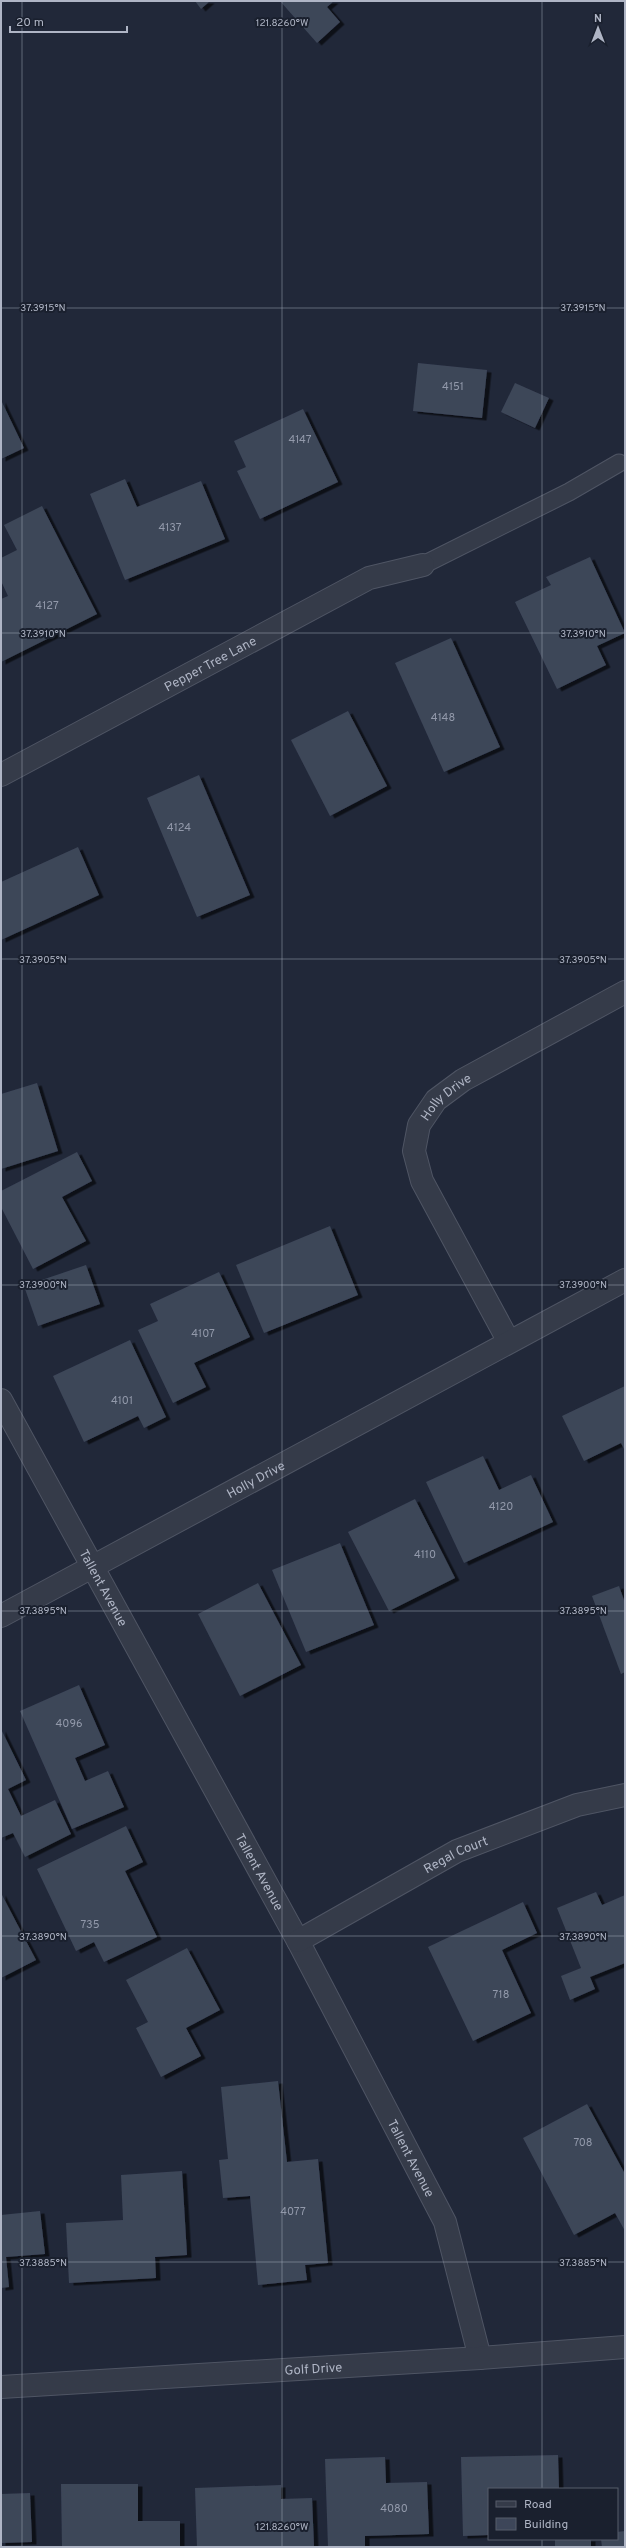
<svg xmlns="http://www.w3.org/2000/svg" width="626" height="2548" font-family="Overpass,sans-serif">
<style>
.building{fill:#3d4659;filter:url(#shadow)}
.lines{fill:none;stroke-linecap:round;stroke-linejoin:round}
.service-casing{stroke:#4f5564;stroke-width:19}
.minor-casing{stroke:#4f5564;stroke-width:24}
.service{stroke:#353b49;stroke-width:17}
.minor{stroke:#353b49;stroke-width:22}
.ticks{fill:none;stroke:#afb5c5;stroke-width:1;stroke-opacity:0.45}
.labels{text-anchor:middle;stroke-width:4;stroke-linejoin:round;paint-order:stroke}
.number-label{font-size:11px;fill:#9299aa}
.street-label{font-size:13px;fill:#afb5c5;stroke:#1a202e}
.ticks-label{font-size:10px;text-anchor:middle;fill:#afb5c5;stroke:#1a202e;stroke-width:4;stroke-linejoin:round;paint-order:stroke}
</style>
<defs>
<filter id="shadow"><feDropShadow dx="4.5" dy="2.5" stdDeviation="0" flood-color="#0009"/></filter>
</defs>
<rect width="100%" height="100%" fill="#212839"/>
<g class="building">
<polygon points="195,1 210,1 201,9"/>
<polygon points="280,1 334,1 327,7 340,22 317,43"/>
<polygon points="418,363 487,370 482,418 413,411"/>
<polygon points="515,383 549,398 535,428 501,412"/>
<polygon points="1,400 24,448 1,459"/>
<polygon points="303,409 338,482 260,519 237,471 246,467 234,441"/>
<polygon points="125,479 137,507 201,481 225,539 125,580 90,494"/>
<polygon points="42,506 97,614 1,662 1,599 8,596 1,581 1,558 17,550 4,525"/>
<polygon points="590,557 625,633 597,646 606,665 557,689 515,602 551,585 546,577"/>
<polygon points="451,638 500,747 444,772 395,663"/>
<polygon points="348,711 387,786 330,816 291,740"/>
<polygon points="199,775 250,895 197,917 147,798"/>
<polygon points="78,847 99,895 1,940 1,882"/>
<polygon points="37,1083 58,1151 1,1169 1,1094"/>
<polygon points="77,1152 92,1181 62,1197 86,1241 33,1269 1,1207 1,1191"/>
<polygon points="330,1226 358,1295 264,1333 236,1265"/>
<polygon points="86,1265 100,1304 38,1326 24,1286"/>
<polygon points="219,1272 250,1337 194,1363 206,1387 173,1403 138,1330 158,1321 150,1304"/>
<polygon points="130,1340 166,1417 144,1428 138,1416 84,1442 53,1376"/>
<polygon points="625,1386 625,1451 621,1443 584,1461 562,1416"/>
<polygon points="483,1456 499,1490 531,1475 553,1522 464,1563 426,1482"/>
<polygon points="415,1499 455,1578 389,1611 348,1532"/>
<polygon points="340,1543 374,1625 306,1652 272,1570"/>
<polygon points="258,1583 301,1665 240,1696 198,1614"/>
<polygon points="619,1586 625,1603 625,1672 621,1674 592,1596"/>
<polygon points="79,1685 105,1745 75,1758 85,1781 108,1771 124,1807 72,1829 20,1711"/>
<polygon points="1,1729 26,1780 8,1789 21,1816 55,1800 71,1834 25,1857 13,1833 1,1838"/>
<polygon points="126,1826 143,1862 125,1871 157,1937 104,1962 94,1942 76,1951 37,1869"/>
<polygon points="596,1892 602,1905 625,1895 625,1963 590,1977 595,1989 570,2000 561,1976 581,1968 557,1908"/>
<polygon points="1,1893 36,1960 1,1978"/>
<polygon points="523,1902 537,1933 502,1950 531,2013 473,2041 428,1947"/>
<polygon points="187,1948 220,2010 186,2028 201,2056 161,2077 136,2028 148,2022 126,1980"/>
<polygon points="278,2081 287,2162 318,2159 328,2263 305,2265 307,2280 258,2285 250,2196 223,2198 219,2160 228,2159 221,2087"/>
<polygon points="587,2104 625,2174 625,2231 615,2213 574,2235 523,2138"/>
<polygon points="182,2171 187,2255 155,2257 156,2278 69,2283 66,2223 123,2220 121,2175"/>
<polygon points="40,2211 45,2254 6,2257 9,2287 1,2288 1,2215"/>
<polygon points="558,2455 559,2489 489,2489 489,2535 463,2536 461,2457"/>
<polygon points="385,2457 386,2483 427,2482 429,2534 365,2536 365,2547 328,2547 325,2459"/>
<polygon points="61,2484 138,2484 138,2521 180,2521 180,2547 62,2547"/>
<polygon points="281,2485 281,2499 312,2498 314,2546 197,2547 195,2488"/>
<polygon points="30,2493 32,2542 1,2543 1,2494"/>
<polygon points="625,2531 625,2547 602,2547 601,2539 617,2539 617,2532"/>
<rect x="555" y="2539" width="36" height="8"/>
</g>
<g class="lines">
<g class="service-casing">
<polyline id="service" points="423,565 569,492 619,463"/>
</g>
<g class="minor-casing">
<g id="minor">
<path id="s1" d="M1,775L369,578L423,565"/>
<path id="s2" d="M509,1342L422,1181L414,1151L419,1125L436,1100L463,1080L625,992"/>
<path id="s3" d="M1,1400L298,1941L445,2222L480,2358"/>
<path id="s4" d="M1,1616L625,1280"/>
<path id="s5" d="M298,1941L457,1851L577,1805L625,1795"/>
<path id="s6" d="M1,2387L480,2358L625,2347"/>
</g>
</g>
<use href="#service" class="service"/>
<use href="#minor" class="minor"/>
</g>
<path class="ticks" d="M22,1V2547M282,1V2547M542,1V2489M1,308H625M1,633H625M1,959H625M1,1285H625M1,1611H625M1,1936H625M1,2262H625M542,2539V2547"/>
<g class="labels">
<g class="number-label">
<text x="453" y="390">4151</text>
<text x="300" y="443">4147</text>
<text x="170" y="531">4137</text>
<text x="47" y="609">4127</text>
<text x="443" y="721">4148</text>
<text x="179" y="831">4124</text>
<text x="203" y="1337">4107</text>
<text x="122" y="1404">4101</text>
<text x="501" y="1510">4120</text>
<text x="425" y="1558">4110</text>
<text x="69" y="1727">4096</text>
<text x="90" y="1928">735</text>
<text x="501" y="1998">718</text>
<text x="583" y="2146">708</text>
<text x="293" y="2215">4077</text>
<text x="394" y="2512">4080</text>
</g>
<g class="street-label">
<text dy="5" stroke="none"><textPath href="#s1" startOffset="237">Pepper Tree Lane</textPath></text>
<text dy="5" stroke="none"><textPath href="#s2" startOffset="280">Holly Drive</textPath></text>
<text dy="5" stroke="none"><textPath href="#s4" startOffset="289">Holly Drive</textPath></text>
<text dy="5" stroke="none"><textPath href="#s3" startOffset="214">Tallent Avenue</textPath></text>
<text dy="5" stroke="none"><textPath href="#s5" startOffset="180">Regal Court</textPath></text>
<text dy="5" stroke="none"><textPath href="#s3" startOffset="538">Tallent Avenue</textPath></text>
<text dy="5" stroke="none"><textPath href="#s3" startOffset="862">Tallent Avenue</textPath></text>
<text dy="5" stroke="none"><textPath href="#s6" startOffset="313">Golf Drive</textPath></text>
</g>
</g>
<g class="ticks-label">
<text x="282" y="26">121.8260°W</text>
<text x="43" y="311">37.3915°N</text>
<text x="583" y="311">37.3915°N</text>
<text x="43" y="637">37.3910°N</text>
<text x="583" y="637">37.3910°N</text>
<text x="43" y="963">37.3905°N</text>
<text x="583" y="963">37.3905°N</text>
<text x="43" y="1288">37.3900°N</text>
<text x="583" y="1288">37.3900°N</text>
<text x="43" y="1614">37.3895°N</text>
<text x="583" y="1614">37.3895°N</text>
<text x="43" y="1940">37.3890°N</text>
<text x="583" y="1940">37.3890°N</text>
<text x="43" y="2266">37.3885°N</text>
<text x="583" y="2266">37.3885°N</text>
<text x="282" y="2530">121.8260°W</text>
</g>
<rect width="626" height="2548" fill="none" stroke="#afb5c5" stroke-width="4"/>
<rect x="488" y="2488" width="130" height="52" fill="#1a202e" stroke="#565c6a"/>
<rect x="496" y="2501" width="20" height="6" fill="#353b49" stroke="#565c6a"/>
<text x="524" y="2508" font-size="12" fill="#afb5c5">Road</text>
<rect x="496" y="2518" width="20" height="12" fill="#3d4659" stroke="#565c6a"/>
<text x="524" y="2528" font-size="12" fill="#afb5c5">Building</text>
<g transform="translate(598 28)" stroke="#1a202e" stroke-width="3" paint-order="stroke">
<path d="M0-3L7 15L0 10L-7 15Z" fill="#afb5c5"/>
<text y="-6" font-size="11" font-weight="bold" text-anchor="middle" fill="#afb5c5">N</text>
</g>
<path d="M10 26v6h117v-6" fill="none" stroke="#afb5c5" stroke-width="2"/>
<text x="16" y="26" font-size="12" fill="#afb5c5" stroke="#1a202e" stroke-width="3" paint-order="stroke">20 m</text>
</svg>
